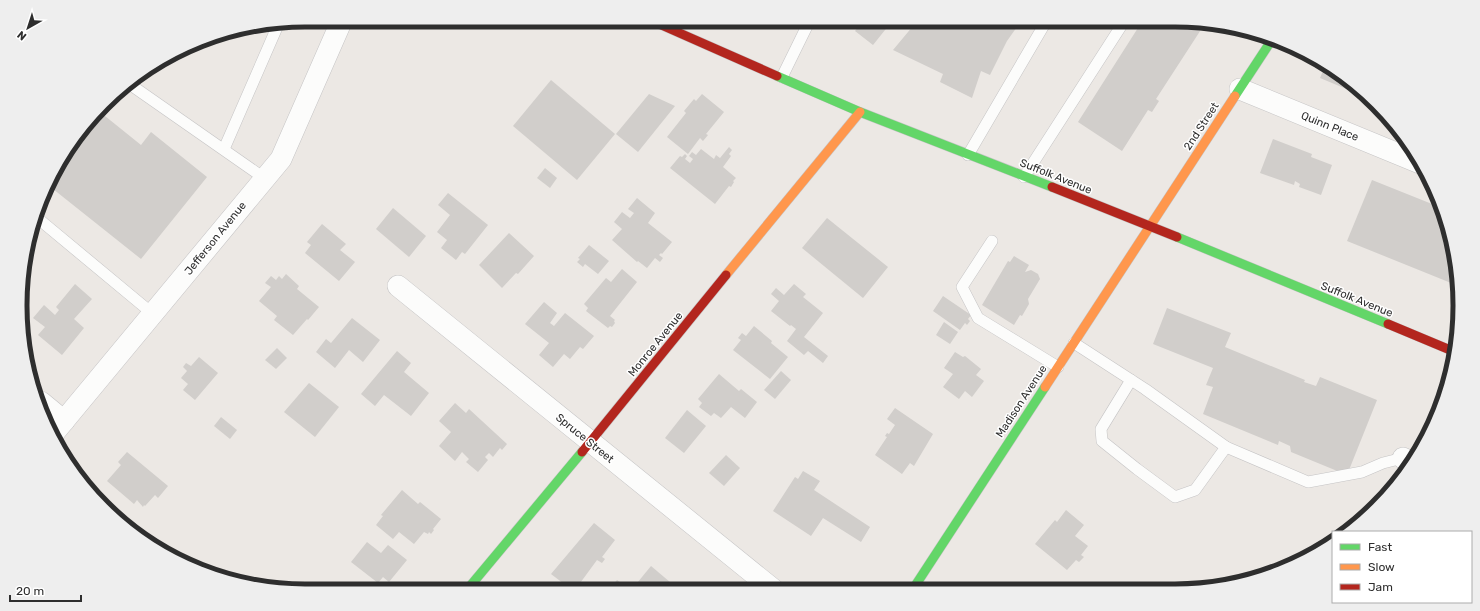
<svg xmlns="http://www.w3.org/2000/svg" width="1480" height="611" font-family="Rubik,sans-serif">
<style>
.building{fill:#d1cecb}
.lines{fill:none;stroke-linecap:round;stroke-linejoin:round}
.lane-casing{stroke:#c5c4c5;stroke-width:12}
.street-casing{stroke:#c5c4c5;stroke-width:22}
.fast-casing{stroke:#c5c4c5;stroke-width:10}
.slow-casing{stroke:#c5c4c5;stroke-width:10}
.jam-casing{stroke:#c5c4c5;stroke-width:10}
.lane{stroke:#fcfcfb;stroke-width:11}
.street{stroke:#fcfcfb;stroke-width:21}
.fast{stroke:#63d668;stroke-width:9}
.slow{stroke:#ff974d;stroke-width:9}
.jam{stroke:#b3261e;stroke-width:9}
.labels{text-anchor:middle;stroke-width:3;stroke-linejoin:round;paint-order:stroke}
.street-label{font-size:11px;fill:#2e2e2e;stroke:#fff}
.rim{fill:none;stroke:#2e2e2e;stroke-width:5}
</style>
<rect width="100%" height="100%" fill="#ece8e4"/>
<g class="building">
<polygon points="853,20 893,20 873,45 855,31 860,25"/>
<polygon points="918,20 1022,20 1007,41 990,75 981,71 972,98 940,82 943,74 893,50"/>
<polygon points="1143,20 1174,20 1204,25 1156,99 1159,101 1152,112 1148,110 1122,151 1078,122"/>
<polygon points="1325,64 1363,91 1368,97 1368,98 1320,78 1323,71 1320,69 1322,65 1324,66"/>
<polygon points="551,80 615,134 577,180 513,126"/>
<polygon points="649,94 675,106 638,152 616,134"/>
<polygon points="702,94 724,112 706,134 708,135 703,141 700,138 688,154 667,137 686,113 684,111 694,99 696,101"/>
<polygon points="100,112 141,145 151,132 207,177 141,259 48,185 58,163"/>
<polygon points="1273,139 1312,154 1311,157 1332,165 1321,195 1299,187 1300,184 1295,181 1294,185 1260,173"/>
<polygon points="729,147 732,150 729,154 731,156 723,167 736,178 733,181 734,182 731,187 729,186 715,204 670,168 680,156 682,157 685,154 687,156 685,159 690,163 693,159 689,156 692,152 696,155 701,149 714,159 716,155 720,158"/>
<polygon points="545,168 557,178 550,188 537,178"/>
<polygon points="1372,180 1442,208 1450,231 1458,279 1456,285 1347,241"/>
<polygon points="448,193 488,225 465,254 462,252 456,260 441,248 447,240 437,232 450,215 438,205"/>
<polygon points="637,198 655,213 648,223 672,242 662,254 661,253 659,255 663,258 660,262 655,258 647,268 638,261 637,262 612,240 622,229 614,222 622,212 630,218 634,213 628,209"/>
<polygon points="393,208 426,236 409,257 376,229"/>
<polygon points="827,218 888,267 863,298 802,248"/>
<polygon points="322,224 346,244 340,250 355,262 339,281 305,253 311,245 307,242"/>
<polygon points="509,233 534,256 518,274 516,273 502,288 479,265"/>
<polygon points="589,245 609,261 598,274 585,264 583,267 577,262 580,259 578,258"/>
<polygon points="1014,256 1029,265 1025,272 1031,270 1038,274 1040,279 1028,299 1029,304 1022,316 1020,315 1014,325 982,305 1008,261 1010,262"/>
<polygon points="622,269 637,282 610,316 615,320 614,321 615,323 612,327 610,326 608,328 586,311 588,308 584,304 606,278 611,282"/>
<polygon points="286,274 299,286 297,289 319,307 308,320 307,319 293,335 274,320 277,316 259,301 271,287 265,283 271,276 276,280 279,276 282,279"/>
<polygon points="75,284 92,299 74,319 84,328 62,355 38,335 45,327 33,318 44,305 55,315 59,310 56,307"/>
<polygon points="794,284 806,294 803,297 823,313 804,337 828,356 823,363 808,351 804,355 787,341 796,329 791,325 790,326 771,311 779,301 771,294 776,288 784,295"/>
<polygon points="943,296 971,315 968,319 970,321 967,325 965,323 960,330 933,311"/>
<polygon points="544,302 557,313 550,323 554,326 565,313 594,336 583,349 580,347 570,359 564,354 553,367 539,355 549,343 525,324"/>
<polygon points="1167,308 1231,333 1225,347 1305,380 1304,382 1316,386 1320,377 1377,400 1347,475 1291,452 1290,446 1279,441 1278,445 1203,414 1213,387 1206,385 1213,368 1153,344"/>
<polygon points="352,318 380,340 363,362 349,350 335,368 316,352 326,339 331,343"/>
<polygon points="944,322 958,332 950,344 936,335"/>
<polygon points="754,326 772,341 771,343 788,357 770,379 733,350 741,340 738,338 742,333 746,336"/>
<polygon points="277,348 287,358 276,369 265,360"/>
<polygon points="397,351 411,363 404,372 429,393 411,416 384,395 375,406 361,394"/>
<polygon points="955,352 963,357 965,356 981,369 976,375 984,381 972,397 965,391 959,399 943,387 953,374 944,368"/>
<polygon points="199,357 218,373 195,400 183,390 188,384 181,378 187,371 183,367 186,363 191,366"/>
<polygon points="781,371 791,380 775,399 764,390"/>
<polygon points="719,374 739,391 741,389 757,402 745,418 731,407 721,418 714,413 711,416 699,407 702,403 698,399"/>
<polygon points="309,383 339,407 315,437 284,412"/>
<polygon points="455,403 466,413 469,409 507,444 502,450 500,448 493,457 489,453 485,457 488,460 478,472 466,462 469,459 462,452 455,461 439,446 451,432 439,421"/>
<polygon points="895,408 933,434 914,466 910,463 902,474 875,455 887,437 885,436 887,433 889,434 895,425 887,419"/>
<polygon points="687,410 706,426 684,453 665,438"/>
<polygon points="221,417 237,430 230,439 214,426"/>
<polygon points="127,452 168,486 158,498 155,495 145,506 144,505 143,507 137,500 134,504 107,481 121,465 118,462"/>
<polygon points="726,455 740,468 724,486 709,473"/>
<polygon points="803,471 820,481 814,490 870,527 861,542 823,518 811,536 773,511 795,477 798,479"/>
<polygon points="402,490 418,504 420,502 441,519 433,529 434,530 431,534 429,532 428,534 424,532 414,544 399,532 393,539 376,525 383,516 381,515"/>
<polygon points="94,496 95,496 122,518 121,519 128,525 127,527"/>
<polygon points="1066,510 1084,525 1075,536 1088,546 1081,555 1084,557 1079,562 1076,560 1067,570 1035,544 1055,520 1057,522"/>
<polygon points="594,523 615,540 602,557 605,559 602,563 597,560 575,590 572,590 551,574"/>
<polygon points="367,542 381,553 388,545 407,560 389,582 383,577 378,583 351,562"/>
<polygon points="651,566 677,588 675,590 635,590 633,588"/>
<polygon points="617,580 630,590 609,590"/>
</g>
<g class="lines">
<g class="lane-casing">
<g id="lane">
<polyline points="782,77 810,20"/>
<polyline points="128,83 264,178"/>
<polyline points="224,149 278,25"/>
<polyline points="968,155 1047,20"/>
<polyline points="1024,177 1125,20"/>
<polyline points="35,216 153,314"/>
<polyline points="992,241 962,287 978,318 1058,367"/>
<polyline points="1074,343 1145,389 1226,447 1308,482 1362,472 1383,463 1403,458"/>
<polyline points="1131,380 1101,429 1102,441 1137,469 1175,497 1195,490 1226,447"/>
</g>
</g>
<g class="street-casing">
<g id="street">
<polyline points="1240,89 1420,163"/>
<polyline points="398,286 774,590"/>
<polyline points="41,402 64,421"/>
<polyline points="53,434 281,159 342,20"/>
<polyline points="1403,458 1412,464"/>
</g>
</g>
<g class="fast-casing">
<g id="fast">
<polyline points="777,76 860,112 1052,187"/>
<polyline points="1235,96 1273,38"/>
<polyline points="1177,237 1388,324"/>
<polyline points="913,589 1045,387"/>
<polyline points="466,591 582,452"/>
</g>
</g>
<g class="slow-casing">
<g id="slow">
<polyline points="726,275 860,112"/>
<polyline points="1045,387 1235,96"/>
</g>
</g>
<g class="jam-casing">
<g id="jam">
<polyline points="650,20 777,76"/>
<polyline points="1052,187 1177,237"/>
<polyline points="1388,324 1455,352"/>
<polyline points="582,452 726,275"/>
</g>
</g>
<use href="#lane" class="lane"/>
<use href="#street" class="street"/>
<use href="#fast" class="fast"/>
<use href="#slow" class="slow"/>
<use href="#jam" class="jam"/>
</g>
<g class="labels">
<g class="street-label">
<text transform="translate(1201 126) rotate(-57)" y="4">2nd Street</text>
<text transform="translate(1330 126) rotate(22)" y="4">Quinn Place</text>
<text transform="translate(1056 176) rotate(22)" y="4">Suffolk Avenue</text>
<text transform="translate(215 238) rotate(-51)" y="4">Jefferson Avenue</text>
<text transform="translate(1357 299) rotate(22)" y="4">Suffolk Avenue</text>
<text transform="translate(655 344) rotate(-51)" y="4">Monroe Avenue</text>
<text transform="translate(1021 401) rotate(-57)" y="4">Madison Avenue</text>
<text transform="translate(585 438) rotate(39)" y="4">Spruce Street</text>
</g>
</g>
<path d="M0 0H1480V611H0ZM305 27H1175A278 278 0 0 1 1453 305V306A278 278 0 0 1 1175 584H305A278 278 0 0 1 27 306V305A278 278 0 0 1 305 27Z" fill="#eee" fill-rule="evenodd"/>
<path class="rim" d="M305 27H1175A278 278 0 0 1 1453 305V306A278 278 0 0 1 1175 584H305A278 278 0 0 1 27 306V305A278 278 0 0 1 305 27Z"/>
<rect x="1332" y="531" width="140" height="72" fill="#ffffff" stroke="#ababab"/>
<rect x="1340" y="544" width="20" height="6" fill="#63d668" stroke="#ababab"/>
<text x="1368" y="551" font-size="12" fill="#2e2e2e">Fast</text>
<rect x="1340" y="564" width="20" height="6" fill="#ff974d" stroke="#ababab"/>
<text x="1368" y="571" font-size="12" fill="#2e2e2e">Slow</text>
<rect x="1340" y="584" width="20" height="6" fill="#b3261e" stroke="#ababab"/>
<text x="1368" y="591" font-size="12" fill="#2e2e2e">Jam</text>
<g transform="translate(28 28) rotate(219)" stroke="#ffffff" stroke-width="3" paint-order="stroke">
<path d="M0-3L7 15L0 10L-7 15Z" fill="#2e2e2e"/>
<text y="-6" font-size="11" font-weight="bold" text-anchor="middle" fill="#2e2e2e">N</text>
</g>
<path d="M10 595v6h71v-6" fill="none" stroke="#2e2e2e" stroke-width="2"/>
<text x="16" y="595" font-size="12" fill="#2e2e2e" stroke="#ffffff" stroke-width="3" paint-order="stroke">20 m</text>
</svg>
